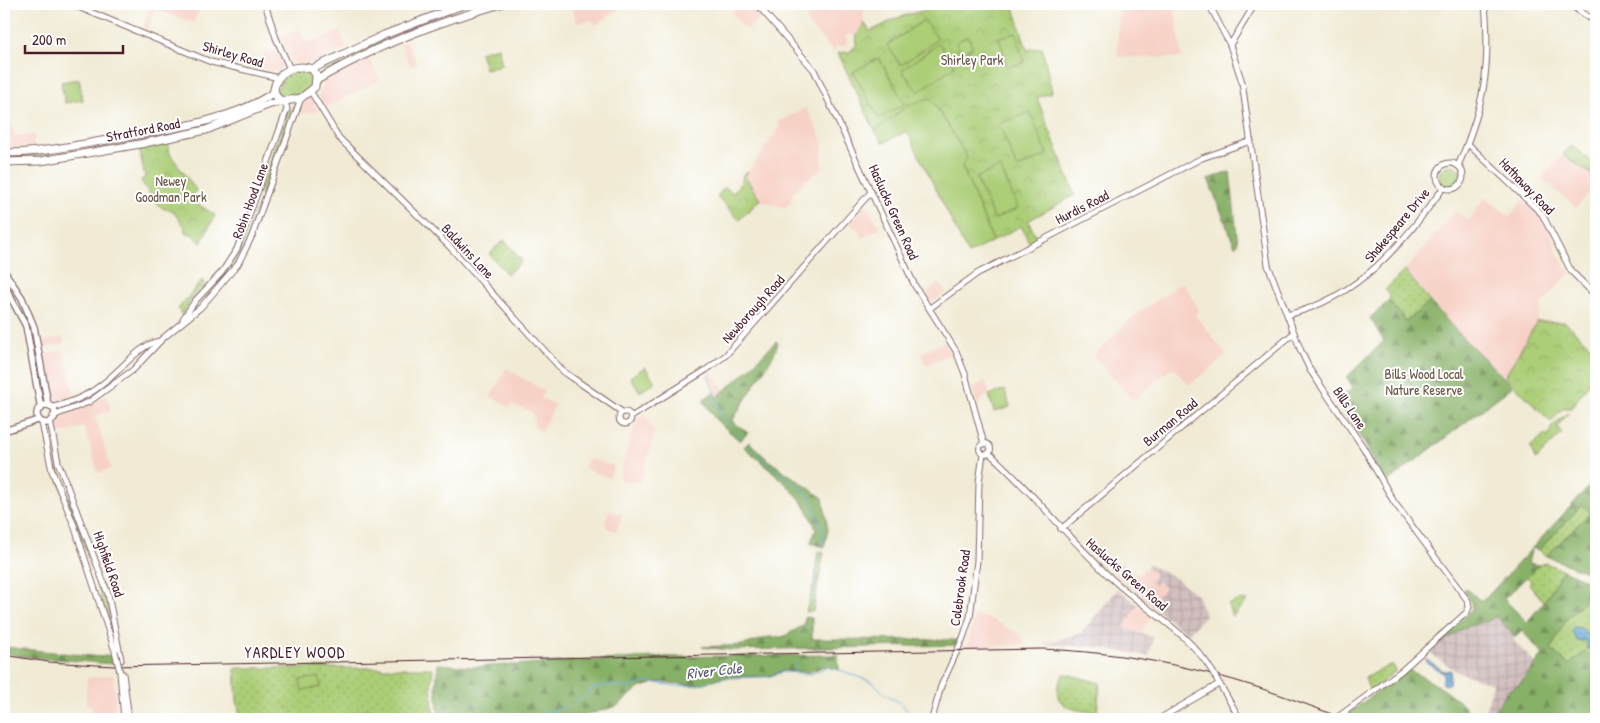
<svg xmlns="http://www.w3.org/2000/svg" width="1600" height="723" font-family="'Patrick Hand',sans-serif">
<style>
.built{fill:#f7d1c6}
.industrial{fill:url(#industrial-grid)}
.grass{fill:url(#grass-dots);stroke:#7a7651}
.forest{fill:url(#forest-firs);stroke:#69684a}
.park{fill:url(#park-crowns);stroke:#7a7651}
.pitch{fill:#abce77;stroke:#7a7651}
.water{fill:url(#water-rules);stroke:#586484}
.lines{fill:none;stroke-linecap:round;stroke-linejoin:round}
.stream{stroke:#67aadc;stroke-width:1}
.secondary-casing{stroke:#846666;stroke-width:7}
.primary-casing{stroke:#846666;stroke-width:8}
.highway-casing{stroke:#846666;stroke-width:9}
.secondary{stroke:#fff;stroke-width:5}
.primary{stroke:#fff;stroke-width:5.5}
.highway{stroke:#fff;stroke-width:7}
.rail{stroke:#4a1f2b;stroke-width:1}
.secondary-bridge-casing{stroke:#846666;stroke-width:7;stroke-linecap:butt}
.secondary-bridge{stroke:#fff;stroke-width:5}
.labels{text-anchor:middle;stroke-width:4;stroke-linejoin:round;paint-order:stroke}
.street-label{font-size:14px;fill:#4a1f2b;stroke:#fff}
.park-label{font-size:14px;fill:#675442;stroke:#fff}
.water-label{font-size:15px;font-style:italic;fill:#565772;stroke:#fff}
.quarter-label{font-size:16px;letter-spacing:1px;fill:#4a1f2b;stroke:#fff}
</style>
<defs>
<pattern id="industrial-grid" width="8" height="8" patternUnits="userSpaceOnUse" patternTransform="scale(1.25)"><rect width="8" height="8" fill="#d2bfbf"/><path d="M0 4h8M4 0v8" fill="none" stroke="#b6a4a4"/></pattern>
<pattern id="grass-dots" width="8" height="8" patternUnits="userSpaceOnUse" patternTransform="scale(1.25)"><rect width="8" height="8" fill="#abce77"/><path d="M2 2h.1M6 6h.1" fill="none" stroke="#95b067" stroke-width="1.8" stroke-linecap="round"/></pattern>
<pattern id="forest-firs" width="22" height="20" patternUnits="userSpaceOnUse" patternTransform="scale(1.25)"><rect width="22" height="20" fill="#88b168"/><path d="M5 1l3.5 6h-7zM16 11l3.5 6h-7z" fill="#718f56"/></pattern>
<pattern id="park-crowns" width="20" height="18" patternUnits="userSpaceOnUse" patternTransform="scale(1.25)"><rect width="20" height="18" fill="#abce77"/><path d="M2 6a3 3 0 1 1 6 0M12 15a3 3 0 1 1 6 0" fill="none" stroke="#95b067"/></pattern>
<pattern id="water-rules" width="6" height="5" patternUnits="userSpaceOnUse" patternTransform="scale(1.25)"><rect width="6" height="5" fill="#67aadc"/><path d="M0 2.5h6" fill="none" stroke="#578ab3"/></pattern>
</defs>
<rect width="100%" height="100%" fill="#fff"/>
<filter id="ink" filterUnits="userSpaceOnUse"><feTurbulence type="fractalNoise" baseFrequency=".02" numOctaves="2"/><feDisplacementMap in="SourceGraphic" scale="10" xChannelSelector="R" yChannelSelector="G"/><feConvolveMatrix kernelMatrix="1 2 1 2 8 2 1 2 1" color-interpolation-filters="sRGB"/></filter>
<filter id="wash" filterUnits="userSpaceOnUse"><feTurbulence type="fractalNoise" baseFrequency=".0096" numOctaves="4" result="noise"/><feDisplacementMap in="SourceGraphic" scale="20" xChannelSelector="R" yChannelSelector="G"/><feGaussianBlur stdDeviation="1.12" result="paint"/><feColorMatrix in="noise" values="0 0 0 0 0 0 0 0 0 0 0 0 0 0 0 0 0 1.4 0 .05"/><feComposite in="paint" operator="in"/></filter>
<g filter="url(#wash)">
<rect width="100%" height="100%" fill="#f1ebd5"/>
<g class="built">
<polygon points="152,4 201,4 194,23 155,9 147,31 142,29"/>
<polygon points="572,4 626,4 596,25 591,20 577,23"/>
<polygon points="739,4 751,4 762,17 746,31 732,12"/>
<polygon points="795,4 864,4 864,23 857,35 846,35 847,46 836,46 834,52 807,23 808,11 801,10"/>
<polygon points="1119,4 1174,5 1182,58 1117,57"/>
<polygon points="296,31 299,31 308,43 340,31 347,48 316,63 293,63 279,36"/>
<polygon points="407,41 417,64 411,67 400,44"/>
<polygon points="265,49 277,52 283,63 282,68 278,71 261,70"/>
<polygon points="369,58 380,80 325,108 318,97 324,82"/>
<polygon points="311,98 319,112 302,114 303,102"/>
<polygon points="806,107 823,141 822,169 803,182 793,192 791,202 785,208 760,200 745,176 780,127 778,122"/>
<polygon points="4,117 10,117 15,136 34,135 34,147 4,148"/>
<polygon points="1563,155 1596,177 1596,185 1576,208 1542,178"/>
<polygon points="1485,197 1510,217 1523,200 1541,216 1550,230 1557,253 1570,273 1542,304 1537,322 1505,376 1465,340 1405,270 1455,211 1469,220"/>
<polygon points="866,205 880,228 862,238 858,230 849,222"/>
<polygon points="1183,282 1199,310 1195,315 1227,355 1189,385 1173,367 1133,400 1093,356 1133,317"/>
<polygon points="939,283 946,292 934,301 928,300 925,294"/>
<polygon points="63,337 64,344 42,349 41,342"/>
<polygon points="945,341 952,353 926,365 921,353"/>
<polygon points="64,350 74,394 54,403 51,401 44,354"/>
<polygon points="506,368 544,391 541,398 555,405 541,432 534,426 533,413 512,404 510,407 491,397"/>
<polygon points="711,372 725,390 717,397 708,375"/>
<polygon points="985,381 990,393 977,404 972,388"/>
<polygon points="106,396 111,409 95,416 111,469 98,473 84,427 55,435 53,421"/>
<polygon points="644,414 655,432 640,483 622,480 619,478 635,423"/>
<polygon points="590,459 614,466 608,481 608,478 584,468 587,460"/>
<polygon points="609,510 622,515 616,531 607,528 605,522"/>
<polygon points="1122,562 1137,575 1147,567 1155,575 1150,582 1158,581 1165,588 1150,604 1117,577 1117,570"/>
<polygon points="1138,605 1152,616 1141,633 1122,628"/>
<polygon points="974,615 991,619 1019,634 1026,644 968,647"/>
<polygon points="113,675 117,719 91,719 92,706 86,704 87,678"/>
</g>
<g class="industrial">
<polygon points="1149,564 1177,579 1197,595 1205,615 1188,634 1150,604 1165,588 1158,581 1154,585 1150,582 1155,575 1147,567"/>
<polygon points="1118,589 1138,605 1123,628 1153,637 1149,656 1094,647 1042,644 1081,633"/>
<polygon points="1496,616 1516,637 1513,640 1535,663 1519,685 1508,690 1491,717 1483,719 1493,684 1458,672 1428,652 1466,627 1490,620"/>
</g>
<g class="grass">
<polygon points="382,39 384,42 322,74 328,65"/>
<path d="M306,69L314,74L312,88L303,95L284,100L277,93C279,76 291,71 306,69Z"/>
<polygon points="289,110 293,110 262,197 260,192"/>
<polygon points="110,142 110,146 41,159 4,160 4,155"/>
<circle cx="1450" cy="176" r="11"/>
<path d="M257,208L259,214C252,232 234,279 214,285L236,255Z"/>
<polygon points="504,240 522,261 507,274 489,254"/>
<polygon points="1405,270 1430,302 1406,321 1389,301 1390,295 1385,290"/>
<polygon points="202,280 205,284 193,297 182,315 178,309"/>
<polygon points="1568,413 1557,427 1562,433 1536,460 1530,447 1545,434 1549,435 1552,426"/>
<polygon points="54,468 58,469 77,521 74,520"/>
<polygon points="1582,505 1590,513 1546,556 1539,550"/>
<polygon points="79,524 98,574 95,576 77,525"/>
<polygon points="818,551 824,552 813,611 806,612 815,580"/>
<polygon points="1545,563 1563,570 1544,602 1529,584 1531,581 1527,577 1539,565"/>
<polygon points="99,580 106,593 112,634 96,582"/>
<polygon points="1596,591 1596,645 1590,644 1592,640 1582,628 1576,627 1574,636 1577,641 1582,638 1588,644 1586,648 1596,648 1596,657 1584,652 1569,665 1551,649 1567,618"/>
<polygon points="1239,600 1247,601 1232,617 1228,605"/>
<polygon points="1390,665 1393,665 1396,671 1370,692 1365,678"/>
<polygon points="235,668 433,668 431,687 434,719 388,719 368,710 338,718 241,719 237,701"/>
<path d="M1066,674L1100,683L1097,713C1074,710 1045,707 1063,675Z"/>
</g>
<g class="forest">
<polygon points="1230,172 1238,244 1235,246 1208,179"/>
<polygon points="1389,301 1406,321 1430,302 1465,340 1513,386 1385,484 1365,444 1337,401 1353,388 1347,377 1384,341 1370,318"/>
<polygon points="776,341 778,343 773,356 732,421 748,433 740,441 715,419 703,400 714,392 717,397 746,372"/>
<path d="M749,442L768,460L823,498L828,530L824,547L810,543L816,530C806,495 770,470 744,447Z"/>
<polygon points="1596,479 1596,576 1546,556 1590,513 1582,505 1539,550 1532,548 1528,563 1539,565 1504,599 1527,622 1544,602 1563,570 1596,585 1596,591 1567,618 1551,649 1569,665 1584,652 1596,657 1596,719 1484,719 1491,717 1508,690 1519,685 1543,654 1522,631 1516,637 1496,616 1490,620 1466,627 1441,643 1438,640 1472,610 1471,602 1464,591 1466,588 1481,601 1486,598"/>
<polygon points="805,617 812,618 812,639 959,640 957,645 731,650 702,647 744,645 769,637 783,637 804,625"/>
<polygon points="4,647 101,657 111,655 112,664 21,656 4,652"/>
<polygon points="838,655 839,670 824,666 810,672 783,671 768,676 724,677 697,685 658,682 639,688 617,706 573,719 439,719 436,686 438,664 472,667 657,657"/>
<path d="M1407,669C1424,678 1468,699 1470,719H1351L1345,716Z"/>
</g>
<g class="park">
<polygon points="925,4 1013,4 1027,50 1042,47 1052,92 1037,98 1075,195 1028,221 1037,238 1029,242 1021,226 993,241 962,166 910,104 875,131 838,53 849,52 856,46 857,35 864,23 870,31 873,30 897,18 925,10"/>
<path d="M168,142L170,154L196,190L191,200L215,215L201,243L192,234L185,233V227L172,210C169,209 166,210 164,209C159,207 142,185 141,180L145,178L139,147Z"/>
<polygon points="1572,145 1596,165 1596,177 1563,155"/>
<polygon points="748,172 745,176 760,200 739,220 717,196 725,187 733,193 742,181 743,174"/>
<polygon points="1537,322 1565,322 1596,351 1596,374 1571,408 1563,408 1551,422 1505,376"/>
<polygon points="368,709 388,719 299,719 338,718"/>
</g>
<g class="pitch">
<polygon points="924,20 938,39 901,65 887,45"/>
<polygon points="1016,33 1024,63 1007,67 999,37"/>
<polygon points="967,36 973,47 962,53 956,42"/>
<polygon points="939,43 955,66 918,92 902,70"/>
<polygon points="498,47 502,65 485,69 480,52"/>
<polygon points="879,58 905,104 879,118 853,72"/>
<polygon points="79,79 83,100 65,103 61,82"/>
<polygon points="931,98 967,157 962,166 993,241 968,254 907,131 883,143 875,131 910,104"/>
<polygon points="1030,112 1047,155 1017,168 999,124"/>
<polygon points="1000,167 1018,208 994,219 976,178"/>
<polygon points="645,367 655,382 640,392 630,377"/>
<polygon points="1005,390 1010,407 994,412 989,395"/>
<polygon points="319,677 321,687 302,690 300,680"/>
</g>
<g class="water">
<path d="M1574,627C1583,628 1587,633 1592,640L1590,644L1596,645V648L1593,647L1587,650L1588,645L1583,638L1582,642L1577,641L1572,632Z"/>
<polygon points="1426,659 1444,671 1451,670 1449,684 1445,685 1442,683 1444,674 1426,662"/>
</g>
<g class="lines">
<g class="stream">
<polyline points="708,375 723,417 743,439"/>
<polyline points="748,444 767,463 810,496 824,535 822,545"/>
<polyline points="811,609 820,554"/>
<polyline points="793,672 798,661"/>
<polyline points="308,719 310,719"/>
<polyline points="344,719 347,716 360,714 368,709 385,719"/>
<polyline points="540,719 545,712 565,707 584,697 593,688 611,685 629,688 647,682 677,686 696,685 724,678 768,677 783,672 811,674 826,667 843,671 874,683 885,694 903,705 913,719"/>
</g>
</g>
</g>
<g filter="url(#ink)">
<g class="lines">
<g class="secondary-casing">
<g id="secondary">
<polyline points="71,4 211,62 279,78"/>
<polyline points="265,4 276,38 290,69"/>
<polyline points="757,4 814,70 915,286 956,351 965,374 984,444"/>
<polyline points="1209,4 1230,45 1242,82 1268,265 1301,351 1310,370 1363,447 1394,502 1468,601 1469,607 1467,612 1401,671 1335,719"/>
<polyline points="1569,4 1596,22"/>
<polyline points="1230,45 1255,4"/>
<polyline points="311,92 339,138 450,247 564,372 622,412"/>
<polyline points="1468,144 1542,214 1571,271 1596,296"/>
<circle cx="1450" cy="176" r="13"/>
<path d="M1458,166C1484,106 1491,69 1485,4"/>
<polyline points="930,308 978,273 998,263 1202,158 1251,141"/>
<path d="M1287,315C1359,298 1402,244 1444,187"/>
<polyline points="183,319 195,301 222,272 237,249 287,109 285,102"/>
<path d="M53,407C71,403 91,394 105,382C121,370 141,343 160,341"/>
<circle cx="625" cy="418" r="6"/>
<polyline points="53,416 89,402 133,370 162,339 201,307 238,264 252,236 301,98"/>
<polyline points="631,417 706,370 726,355 871,192"/>
<polyline points="50,421 58,462 108,594 121,660"/>
<polyline points="42,423 52,471 74,525 115,651"/>
<circle cx="985" cy="449" r="5.5"/>
<path d="M989,453C1033,492 1069,539 1112,579C1145,610 1188,631 1212,671"/>
<polyline points="1061,529 1294,333"/>
<polyline points="120,672 124,719"/>
<polyline points="123,674 129,719"/>
<polyline points="1216,678 1240,719"/>
<polyline points="932,719 941,686 963,638 970,617 977,561 979,482 983,454"/>
<polyline points="1159,719 1219,684"/>
</g>
</g>
<g class="primary-casing">
<g id="primary">
<polyline points="4,271 22,298 34,327 48,405"/>
<polyline points="4,285 26,326 41,409"/>
<circle cx="46" cy="414" r="9"/>
<polyline points="4,431 38,420"/>
</g>
</g>
<g class="highway-casing">
<g id="highway">
<polyline points="312,69 384,35 465,4"/>
<path d="M317,80C377,45 435,23 501,4"/>
<path d="M4,153C41,153 77,145 113,139C162,130 233,122 274,92"/>
<path d="M4,162L41,161L140,144L206,130L270,104L301,98L315,87L316,75L312,69C296,63 277,71 274,89L276,96L282,102"/>
</g>
</g>
<use href="#secondary" class="secondary"/>
<use href="#primary" class="primary"/>
<use href="#highway" class="highway"/>
<path class="rail" d="M4,655L49,662L113,666L1042,649C1155,654 1240,677 1344,719"/>
<g class="secondary-bridge-casing">
<g id="secondary-bridge">
<polyline points="115,651 120,672"/>
<polyline points="1212,671 1216,678"/>
</g>
</g>
<use href="#secondary-bridge" class="secondary-bridge"/>
</g>
</g>
<g class="labels">
<g class="street-label">
<text transform="translate(233 54) rotate(16)" y="5">Shirley Road</text>
<text transform="translate(143 130) rotate(-11)" y="5">Stratford Road</text>
<text transform="translate(1527 186) rotate(46)" y="5">Hathaway Road</text>
<text transform="translate(250 201) rotate(-70)" y="5">Robin Hood Lane</text>
<text transform="translate(1082 207) rotate(-27)" y="5">Hurdis Road</text>
<text transform="translate(894 212) rotate(66)" y="5">Haslucks Green Road</text>
<text transform="translate(1397 225) rotate(-50)" y="5">Shakespeare Drive</text>
<text transform="translate(468 251) rotate(47)" y="5">Baldwins Lane</text>
<text transform="translate(753 309) rotate(-48)" y="5">Newborough Road</text>
<text transform="translate(1350 408) rotate(56)" y="5">Bills Lane</text>
<text transform="translate(1170 422) rotate(-40)" y="5">Burman Road</text>
<text transform="translate(109 564) rotate(71)" y="5">Highfield Road</text>
<text transform="translate(1127 574) rotate(41)" y="5">Haslucks Green Road</text>
<text transform="translate(960 588) rotate(-82)" y="5">Colebrook Road</text>
</g>
<g class="park-label">
<text x="972" y="65">Shirley Park</text>
<text x="171" y="186">Newey<tspan x="171" dy="16">Goodman Park</tspan></text>
<text x="1424" y="379">Bills Wood Local<tspan x="1424" dy="16">Nature Reserve</tspan></text>
</g>
<g class="water-label">
<text transform="translate(714 671) rotate(-6)" y="5">River Cole</text>
</g>
<g class="quarter-label">
<text x="295" y="658">YARDLEY WOOD</text>
</g>
</g>
<rect width="1600" height="723" fill="none" stroke="#fff" stroke-width="20"/>
<path d="M25 45v8h98v-8" fill="none" stroke="#4a1f2b" stroke-width="2.5"/>
<text x="32" y="45" font-size="15" fill="#4a1f2b" stroke="#ffffff" stroke-width="4" paint-order="stroke">200 m</text>
</svg>
